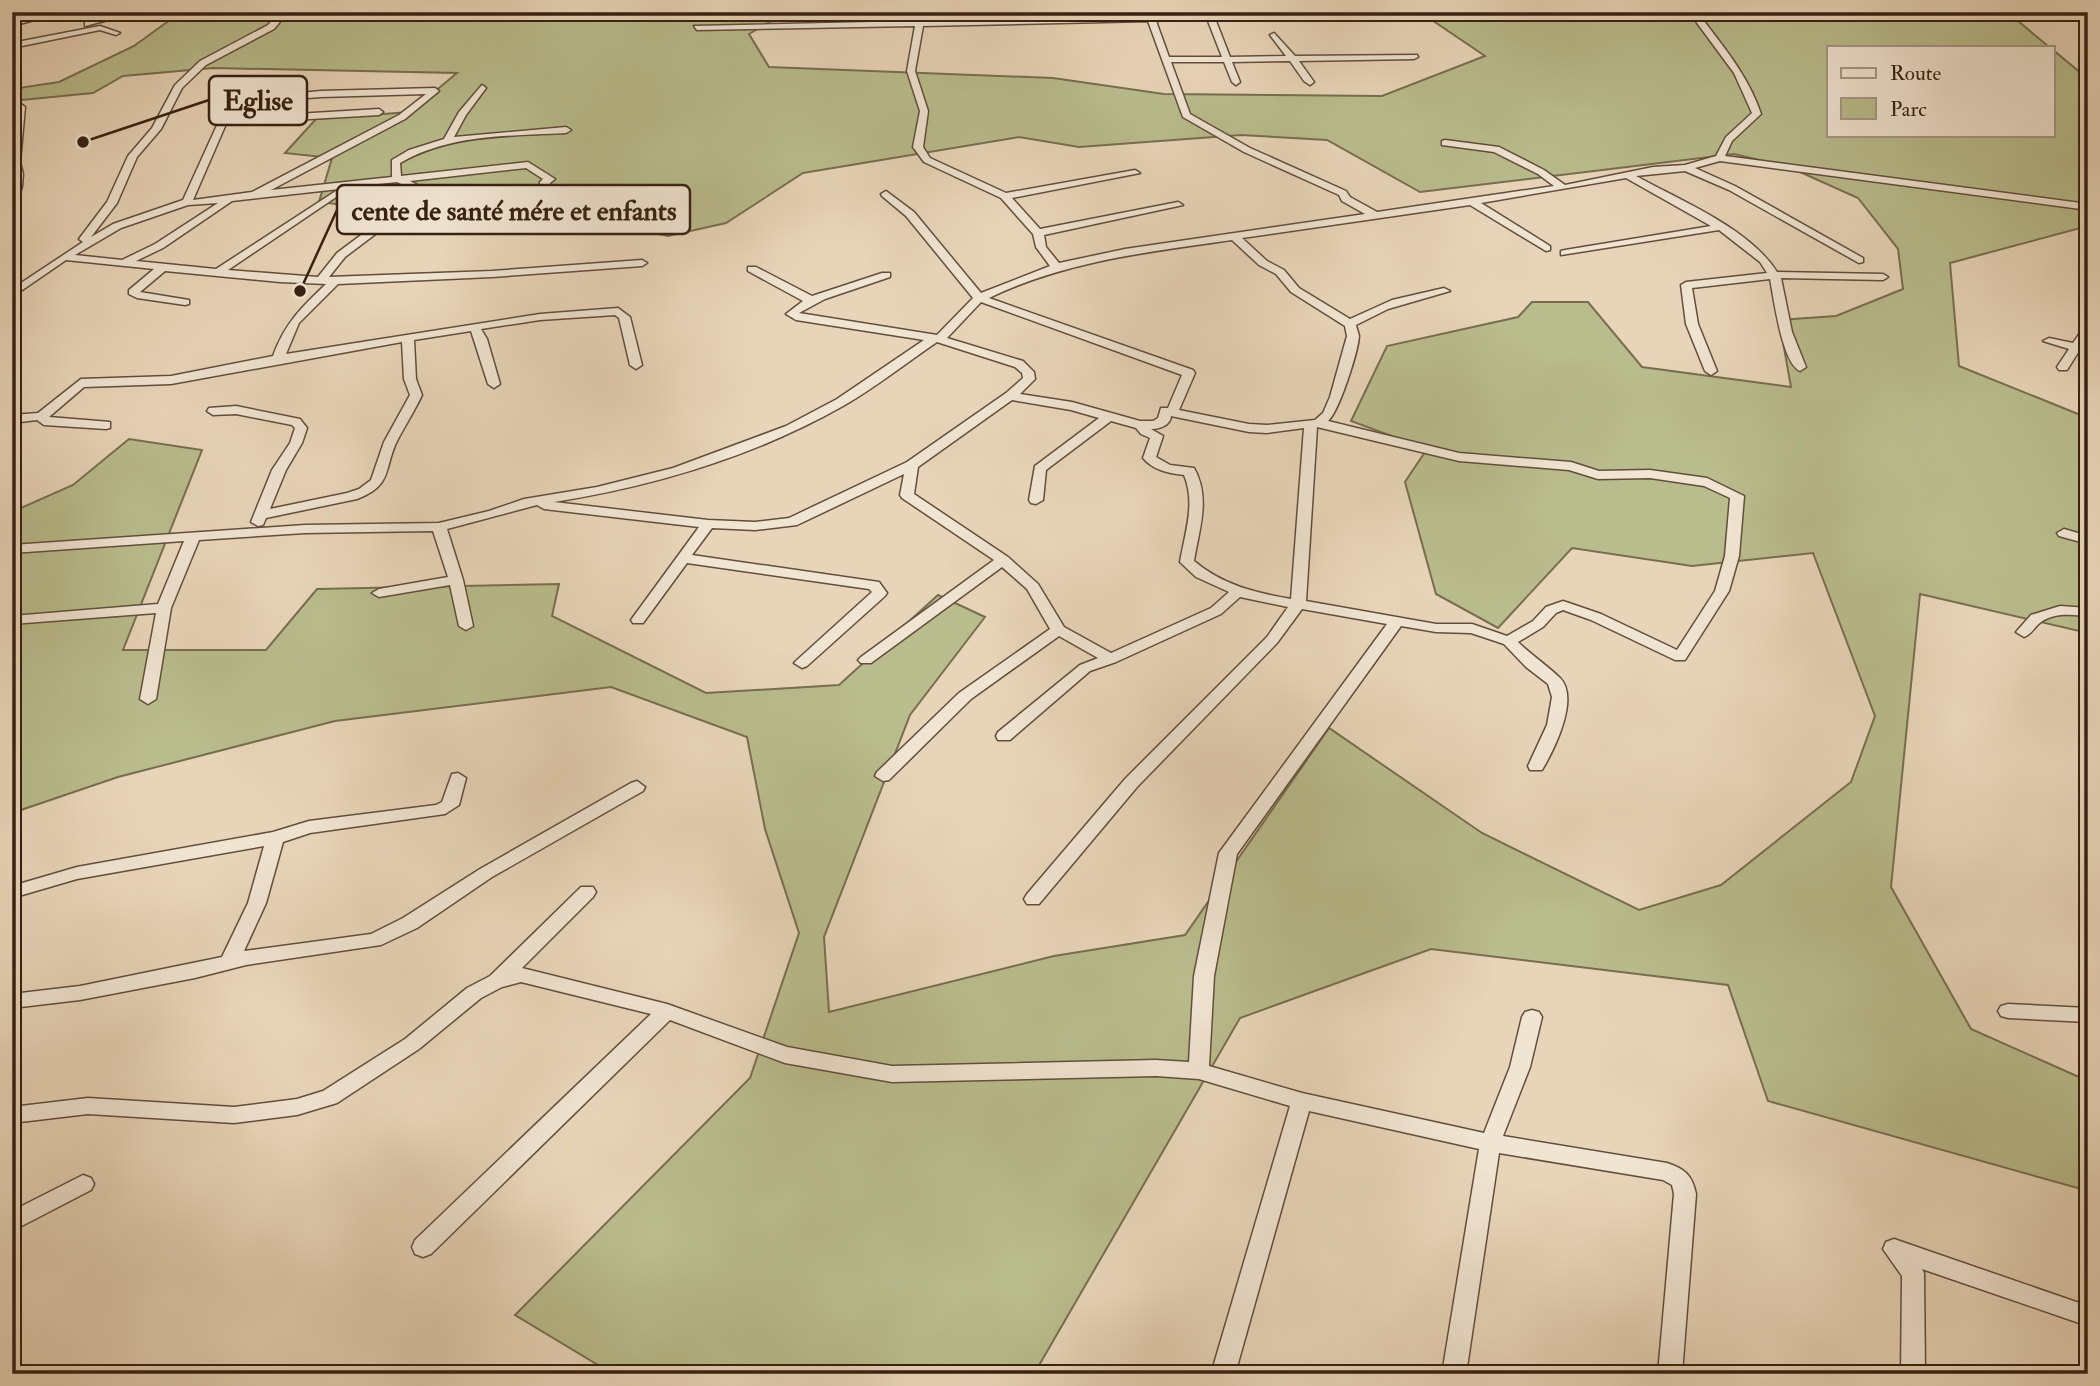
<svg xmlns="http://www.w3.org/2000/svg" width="2100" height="1386" font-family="'IM FELL Double Pica',serif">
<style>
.green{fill:#b9bc8d;stroke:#786e4f;stroke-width:2}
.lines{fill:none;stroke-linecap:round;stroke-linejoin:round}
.minor-casing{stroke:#624e3b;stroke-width:3}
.minor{fill:#f0e4d2;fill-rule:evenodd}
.leader{fill:none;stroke:#362111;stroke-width:2.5}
.callout-dot{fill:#362111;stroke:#f0e4d2;stroke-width:2.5}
.callout{fill:#f0e4d2;stroke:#362111;stroke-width:2.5}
.callout-label{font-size:28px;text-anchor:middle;font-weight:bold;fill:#362111}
</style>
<rect width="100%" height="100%" fill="#e8d5b9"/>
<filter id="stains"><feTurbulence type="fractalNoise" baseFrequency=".00286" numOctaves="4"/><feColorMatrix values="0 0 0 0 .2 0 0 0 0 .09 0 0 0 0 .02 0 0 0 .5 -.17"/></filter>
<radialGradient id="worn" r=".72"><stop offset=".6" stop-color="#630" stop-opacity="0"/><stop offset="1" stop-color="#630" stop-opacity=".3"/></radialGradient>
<polygon class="green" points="181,12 787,12 749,34 769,67 1053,78 1164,94 1382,96 1485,56 1420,12 2026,12 2018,21 2049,47 1829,47 1829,135 2053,135 2053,50 2088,79 2088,226 1950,263 1959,366 2088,418 2088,633 1920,594 1891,887 1971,1029 2088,1081 2088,1191 1768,1101 1728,985 1431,949 1240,1018 1034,1374 613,1374 515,1315 750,1078 799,933 765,829 747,737 611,687 335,721 118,777 12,813 12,512 73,485 129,439 202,450 123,650 266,650 317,589 559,584 552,616 706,693 839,685 938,595 985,617 910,715 824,937 829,1012 1054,956 1185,935 1329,728 1482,833 1639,910 1721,885 1851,782 1875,716 1813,553 1692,566 1572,548 1498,628 1436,594 1405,482 1427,449 1351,421 1387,346 1518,317 1532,302 1588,302 1642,367 1791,387 1779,320 1836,316 1903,289 1898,249 1858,198 1789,167 1734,154 1420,192 1327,140 1241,135 1079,147 1019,137 803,173 726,223 668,236 603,223 446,228 407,213 319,202 332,158 285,153 316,119 410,112 457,73 213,68 123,76 93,93 12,101 12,89 59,82 134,46"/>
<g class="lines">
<g class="minor-casing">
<g id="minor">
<polygon points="50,12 65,12 12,26 12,22"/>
<polygon points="97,12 107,12 116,18 85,26 85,22 105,17"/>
<path d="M280,12H288L274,29L206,65L182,88L161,129L137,157L117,203L91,237L113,224L183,200L223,112L237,99L321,91L435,88L439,91L405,119L271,190L392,177V160L409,150L444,139L459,112L482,85L486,88L466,115L454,137L566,127L571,130L566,133C510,136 450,134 400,163L401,176L528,162L555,179L550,183C547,195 552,201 559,210L558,212L487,223L447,216L402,214L345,257L329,277L492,271L642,260L647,263L642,266L492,277L338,284L299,323L286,354L540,314L618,308L630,317L642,365L636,369L630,365L619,318L615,315L540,320L481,329L487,339L500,384L494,388L488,384L471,331L414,340L416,379L422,395C415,410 406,424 398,439C383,468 394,485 357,499L266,518L263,525L258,526L251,522L272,470L290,443L295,428L292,425L236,414L213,415L207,411L209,408L236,406L300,419L307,428L302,443L286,470L270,509L347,493L359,489L371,480L384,442L410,395L404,379L402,342L171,384L84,387L49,417L110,422V428L106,429L44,425L37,420L12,423V415L38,413L81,379L171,376L273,356C285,323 301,308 326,284L280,282L165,271L140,292L189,300V304L185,305L137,298L129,294V290L154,269L66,260L12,297V289L83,242L79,239L107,202L128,156L152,128L175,85L200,61L268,25ZM426,94L399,115L252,192L193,200L226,124L379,115L383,112L379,109L229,118L242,103L321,97ZM526,168L543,179L540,182L539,194L546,208L487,217L447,210L406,208L423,188L410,181ZM397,182L412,189L396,209L337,253L318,277L228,270L351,187ZM339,189L216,269L136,261L163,248L232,201ZM218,203L155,244L122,260L75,255L121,228L188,205Z"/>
<path d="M1193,12L1194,16L1190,18L1156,21L1169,57H1222L1208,21L1212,19L1216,21L1230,57L1286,56L1270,35L1274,33L1295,56L1417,55L1418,57L1414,59L1299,61L1314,82L1310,85L1304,81L1290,61L1232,62L1240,82L1236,85L1232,82L1224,62H1171L1190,114L1250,148L1346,191L1350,197L1377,212L1554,186L1538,174L1494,152L1442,145V141L1445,140L1499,147L1544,170L1565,185L1653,167L1685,165L1716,156L1726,137L1752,113L1734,73L1689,12H1697C1722,45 1748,75 1761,114L1732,141L1725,156L2088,204V210L1720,161L1695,168L1735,186L1863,258V262L1859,263L1729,190L1685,171L1636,176C1681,201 1749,228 1777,272L1883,274L1888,277L1883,280L1781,278L1792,332L1806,367L1800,371C1782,363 1774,299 1770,279L1692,288L1698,324L1717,371L1711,375L1705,371L1686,324L1681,285L1686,282L1767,273L1760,262L1719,230L1561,255V251L1565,250L1711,226L1626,178L1481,203L1550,246V250L1546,251L1470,205L1242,238L1267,261L1284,270L1299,288L1350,319L1392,300L1444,288L1450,291L1388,309L1356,325C1356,326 1359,335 1359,336C1358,352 1339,412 1328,421L1459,453L1571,462L1599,471L1650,470L1707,478L1744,496L1739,556L1729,591L1685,660H1675L1591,620L1563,610L1556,613L1543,627L1518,642C1531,655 1547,665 1560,678C1580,698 1554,750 1542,770H1530L1528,766L1547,725L1552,697L1548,684L1526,667L1504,644L1471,633L1436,632L1401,626L1237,854L1214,976L1209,1066L1302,1093L1484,1133L1510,1067L1522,1017L1525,1012L1532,1010L1539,1012L1542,1017L1530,1067L1503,1136L1667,1163C1685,1169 1692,1175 1696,1194L1682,1374H1658L1674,1194L1672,1185L1663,1180L1499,1153L1466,1374H1442L1479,1149L1309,1111L1235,1374H1211L1290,1106L1199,1079L1156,1076L892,1082L785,1063L670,1020L431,1254L423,1257L415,1254L412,1247L415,1240L651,1014L521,982L502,987L481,998L419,1049L337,1103L297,1115L234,1123L88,1114L12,1123V1107L88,1098L234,1107L297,1099L323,1091L405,1039L467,988L490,976L581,887H593L596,892L593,897L522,968L667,1004L787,1047L892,1066L1156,1060L1189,1062L1194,976L1219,853L1387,624L1302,609L1277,643L1137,787L1039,904H1027L1024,899L1027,894L1125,779L1267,637L1288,607L1240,597L1221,614L1116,662L1090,671L1010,740H998L996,736L998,732L1080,665L1098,658L1059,636L971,699L889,780L883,781L875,776L877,772L959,693L1050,629L1027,589L1002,567L871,663H861L858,660L861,657L994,560L902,498L900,495L904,474L797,525L755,530L712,528L692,555L879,582L887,593L885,596L807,666L802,668L794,663L797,660L872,592L869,589L687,563L643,623H633L631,620L699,527L544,509L537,505L447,529L463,580L473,626L466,630L459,626L450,585L379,597L372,593L379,589L448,577L433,531L305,533L199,540L171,608L156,699L148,704L140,699L156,613L12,624V616L158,604L184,541L12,553V545L305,525L439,523L489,511L524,499L597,487L673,468L786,426L837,399L924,340L796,320L786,314L803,301L748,271V267H756L812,296L882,273H890V277L825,299L799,313L937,335L973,298L906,216L882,196L881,194L886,191L914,212L981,293L1050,266L1036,247L1033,234L1001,198L924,162L913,147L920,111L907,71L915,26L697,30L694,26L916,21L917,15L921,13L925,15L924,21L1151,17ZM1148,21L1183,117L1244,152L1339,195L1342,201L1365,214L1125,249L1059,263L1046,247L1044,235L1183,205L1178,202L1040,229L1012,198L1140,173L1135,170L1006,193L930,158L923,147L928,111L915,71L923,26ZM1232,240L1259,265L1276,274L1291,292L1345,326L1347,336L1330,397L1323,413L1315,420L1267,425L1249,424L1179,410L1195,373L1193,370L989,298C1065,261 1148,252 1232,240ZM981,302L1182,375L1168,408H1161L1158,418L1153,421H1140L1072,402L1020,394L1035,379L1034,372L1023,361L947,338ZM937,342L1015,367L1022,373L1023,378L1006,393L907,462L789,518L755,522L708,520L554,502C654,486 755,456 843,406C876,387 906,363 937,342ZM1012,400L1071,410L1099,418L1035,466L1029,500L1031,503L1036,504L1043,500L1046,470L1111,421L1136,428L1141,434L1150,438L1143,458C1153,470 1168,473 1184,475C1196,503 1185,533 1180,562L1196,577L1229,592L1211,608L1111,653L1064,627L1038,584L1008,557L914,494L918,467ZM1171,416L1249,432L1267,433L1304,428L1291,599C1256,593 1222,585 1194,561C1199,529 1211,498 1194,468L1170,465L1156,457L1163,436L1151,429C1159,429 1170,426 1171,416ZM1317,427L1459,461L1569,470L1598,479L1650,478L1704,486L1730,498L1725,556L1715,591L1677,650L1601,614L1563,601L1546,607L1533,621L1507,636L1472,624H1436L1306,601Z"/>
<polygon points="100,26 120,33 116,35 100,30 12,48 12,43"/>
<polygon points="21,104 25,107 20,162 23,174 22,186 17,205 12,208 12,144 17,107"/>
<polygon points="2088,326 2088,338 2083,345 2088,346 2088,352 2079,351 2067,370 2059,370 2057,367 2069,349 2043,341 2049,338 2073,343 2084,327"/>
<polygon points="2064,529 2088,536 2088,544 2059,536 2057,533"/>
<path d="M2060,606L2088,608V616C2073,615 2055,612 2041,622C2034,627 2032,634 2024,637L2016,632L2031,615Z"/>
<polygon points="458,773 466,778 459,805 445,814 310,833 283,842 266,903 244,951 371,934 403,918 480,869 631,783 637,781 645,787 643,791 492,877 417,928 381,945 246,965 195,978 80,1000 12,1008 12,994 80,986 222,957 248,903 264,846 77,879 12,898 12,886 77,867 273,832 309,821 436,805 442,802 452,774"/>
<polygon points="2008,1004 2088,1008 2088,1022 2008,1018 2001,1016 1998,1011 2001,1006"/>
<polygon points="83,1175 91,1178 94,1184 91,1190 12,1231 12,1211"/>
<polygon points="1894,1239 2088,1306 2088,1326 1922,1269 1924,1273 1925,1374 1901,1374 1902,1276 1883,1249 1886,1242"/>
</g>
</g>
<use href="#minor" class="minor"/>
</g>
<path class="leader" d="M83 142L209 100M300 291L337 210"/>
<g class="callout-dot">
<circle cx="83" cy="142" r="7"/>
<circle cx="300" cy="291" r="7"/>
</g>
<g class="callout">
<rect x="209" y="76" width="98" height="49" rx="7"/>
<rect x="337" y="185" width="353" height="49" rx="7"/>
</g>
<g class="callout-label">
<text x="258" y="110">Eglise</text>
<text x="514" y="220">cente de santé mére et enfants</text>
</g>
<rect width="2100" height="1386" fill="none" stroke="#e8d5b9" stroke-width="42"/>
<rect x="14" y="14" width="2072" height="1358" fill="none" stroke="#362111" stroke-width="3.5"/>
<rect x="21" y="21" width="2058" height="1344" fill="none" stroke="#362111" stroke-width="2"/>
<rect x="1827" y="46" width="228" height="91" fill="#f0e4d2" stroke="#a69685" stroke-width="2"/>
<rect x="1841" y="68" width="35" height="10" fill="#f0e4d2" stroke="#a69685" stroke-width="2"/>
<text x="1890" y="80" font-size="21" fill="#362111">Route</text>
<rect x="1841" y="98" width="35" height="21" fill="#b9bc8d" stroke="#a69685" stroke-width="2"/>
<text x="1890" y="116" font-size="21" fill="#362111">Parc</text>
<rect width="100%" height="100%" filter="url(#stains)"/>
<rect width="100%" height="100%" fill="url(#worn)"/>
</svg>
